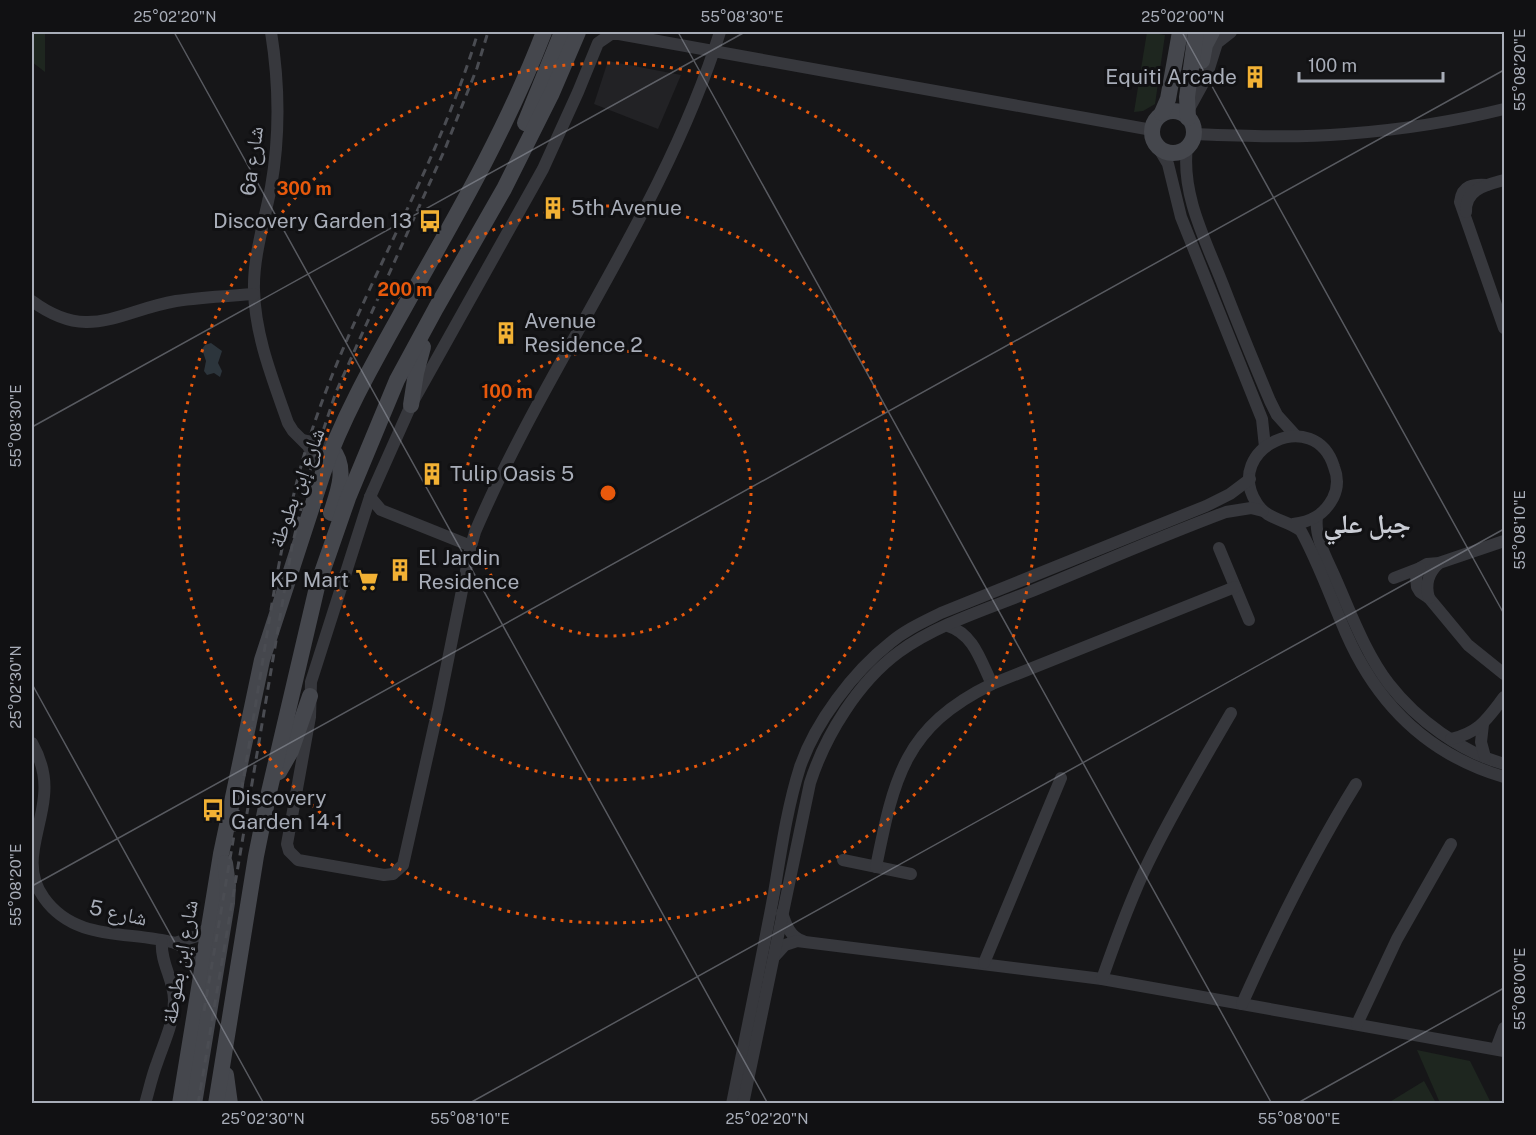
<svg xmlns="http://www.w3.org/2000/svg" width="1536" height="1135" font-family="'Public Sans','Noto Naskh Arabic',sans-serif">
<style>
.built{fill:#222225}
.green{fill:#1e261f}
.water{fill:#2c353c}
.lines{fill:none;stroke-linecap:round;stroke-linejoin:round}
.street{stroke:#37383d;stroke-width:12}
.secondary{stroke:#45474d;stroke-width:16}
.rail{stroke:#4a4c52;stroke-width:3;stroke-dasharray:8 6;stroke-linecap:butt}
.ticks{fill:none;stroke:#a8adb8;stroke-width:1.5;stroke-opacity:0.45}
.ring{fill:none;stroke:#e8590c;stroke-width:3;stroke-dasharray:3 6}
.labels{text-anchor:middle;stroke-width:6;stroke-linejoin:round;paint-order:stroke}
.poi-label{font-size:21px;fill:#a8adb8;stroke:#111113;text-anchor:start}
.street-label{font-size:21px;fill:#a8adb8;stroke:#111113}
.district-label{font-size:27px;font-weight:bold;fill:#c9ccd4;stroke:#111113}
.centre{fill:#e8590c;stroke:#111113;stroke-width:3}
.ring-label{font-size:18px;text-anchor:middle;font-weight:bold;fill:#e8590c;stroke:#111113;stroke-width:6;stroke-linejoin:round;paint-order:stroke}
.neatline{fill:none;stroke:#a8adb8;stroke-width:2}
.ticks-label{font-size:15px;text-anchor:middle;fill:#a8adb8}
</style>
<rect width="100%" height="100%" fill="#161618"/>
<polygon class="built" points="608,61 681,75 658,129 594,104"/>
<g class="green">
<polygon points="32,32 45,32 45,72 32,62"/>
<polygon points="1147,32 1165,35 1155,104 1143,111 1134,112"/>
<polygon points="1417,1050 1470,1061 1491,1103 1440,1103"/>
<polygon points="1424,1081 1436,1103 1388,1103"/>
</g>
<polygon class="water" points="211,343 222,351 218,363 222,371 220,377 214,373 207,375 204,371 206,361 202,349 205,345"/>
<g class="lines">
<g class="street">
<path d="M271,32C279,82 280,136 271,187C265,219 253,257 254,290C255,336 273,380 288,423L293,431L308,446L323,473"/>
<path d="M720,32C664,210 548,361 475,532L471,546L438,709L403,865L393,874L384,875L298,860L289,851L287,844L310,717L311,682L370,497L411,405L543,169L578,92L598,43L611,34H619L1152,130"/>
<polyline points="1188,111 1206,78 1217,43 1231,32"/>
<path d="M1194,134C1244,136 1295,138 1345,134C1399,130 1452,122 1504,109"/>
<polyline points="1158,147 1168,164 1181,217 1262,419 1265,447"/>
<path d="M1187,147C1181,195 1206,241 1223,285C1238,324 1254,363 1270,401L1277,415L1296,436"/>
<path d="M1487,185C1473,184 1462,185 1460,202L1504,328"/>
<path d="M1466,212C1465,189 1486,185 1504,180"/>
<path d="M32,301C89,343 118,311 176,301C201,297 228,296 254,294"/>
<polyline points="303,440 322,444 332,449"/>
<polyline points="370,497 381,510 471,546"/>
<path d="M1317,517C1314,539 1329,562 1337,582C1352,616 1366,654 1389,684C1417,720 1461,752 1504,764"/>
<path d="M1293,524C1311,522 1324,515 1333,498C1338,488 1338,477 1334,467C1315,405 1223,448 1256,502C1267,521 1287,519 1301,531C1319,564 1331,599 1346,633C1377,704 1429,755 1504,777"/>
<polyline points="1504,541 1439,563 1427,564 1420,568 1416,577 1417,587 1420,592 1429,598 1468,645 1504,674"/>
<polyline points="1219,548 1249,620"/>
<polyline points="1394,578 1420,568"/>
<path d="M1429,598C1425,584 1428,573 1439,563"/>
<path d="M948,626C974,634 981,662 992,684"/>
<polyline points="1483,724 1481,742 1485,757"/>
<path d="M1451,739C1480,732 1487,719 1504,697"/>
<path d="M32,743C41,759 46,778 44,796C41,832 20,865 44,898C76,943 131,930 175,943C187,947 196,958 201,968"/>
<polyline points="843,860 911,874"/>
<path d="M876,867C894,778 904,727 992,684L1235,587"/>
<path d="M782,913C786,925 790,937 803,941"/>
<polyline points="175,943 197,936 209,927"/>
<polyline points="774,957 785,945 797,941 1102,979 1504,1051"/>
<polyline points="984,963 1061,778"/>
<path d="M1102,979C1116,939 1130,900 1148,863C1173,811 1202,763 1231,713"/>
<path d="M1242,1004C1276,928 1312,855 1356,784"/>
<polyline points="1357,1024 1397,939 1451,844"/>
<polyline points="1496,1049 1504,1028"/>
<path d="M145,1104C149,1090 152,1076 157,1063C164,1042 174,1023 174,1000C174,980 160,962 162,942"/>
<path d="M732,1104C746,1033 761,963 774,893C781,851 787,808 800,767C815,723 853,672 890,643C905,630 923,622 941,613L1206,506L1230,494L1250,479"/>
<path d="M743,1104L810,783C825,736 858,682 899,652C936,625 984,610 1027,593C1093,566 1159,537 1226,512L1251,508L1263,511"/>
</g>
<g class="secondary">
<polyline points="1202,61 1205,45 1212,32"/>
<circle cx="1173" cy="132" r="21"/>
<polyline points="1162,113 1168,99 1180,32"/>
<polyline points="1188,118 1187,97 1196,32"/>
<polyline points="525,123 562,32"/>
<polyline points="411,405 416,373 423,347"/>
<path d="M331,513C338,492 348,468 332,449"/>
<polyline points="279,772 291,751 310,696"/>
<polyline points="226,1075 230,1104"/>
<path d="M180,1104L221,854L262,660L323,473C343,415 378,355 408,301C459,211 507,128 544,32"/>
<polyline points="194,1104 227,903 228,885 225,863"/>
<polyline points="216,1104 256,856 269,792 317,587 348,498 397,380 436,308 504,189 551,95 578,32"/>
</g>
<g class="rail">
<path d="M204,1011C222,906 240,801 257,696C270,617 281,537 303,459C346,311 434,180 478,32"/>
<polyline points="198,1104 292,546 312,464 336,392 445,149 477,68 488,32"/>
</g>
</g>
<path class="ticks" d="M174,32L768,1104M678,32L1272,1104M1182,32L1504,614M32,427L745,32M32,684L264,1104M32,886L1504,70M468,1104L1504,529M1296,1104L1504,988"/>
<g class="ring">
<circle cx="608" cy="493" r="143"/>
<circle cx="608" cy="493" r="287"/>
<circle cx="608" cy="493" r="430"/>
</g>
<defs>
<g id="building-bare" transform="scale(1.8)"><path d="M-4-6H4V6H1V3H-1V6H-4ZM-2.5-4.3h1.7v1.8h-1.7ZM.8-4.3h1.7v1.8H.8ZM-2.5-1h1.7V.8h-1.7ZM.8-1h1.7V.8H.8Z" fill="#f2b134" stroke="#111113" stroke-width="2.5" paint-order="stroke"/></g>
<g id="bus-bare" transform="scale(1.8)"><path d="M-5-6H5V4H4V6H2V4H-2V6H-4V4H-5ZM-3.5-4V0h7V-4ZM-3.5 1.2v1.5H-2V1.2ZM2 1.2v1.5H3.5V1.2Z" fill="#f2b134" stroke="#111113" stroke-width="2.5" paint-order="stroke"/></g>
<g id="supermarket-bare" transform="scale(1.8)"><path d="M-6-5.5h2.5l.6 2H6L4.5 2H-2.5L-4.4-4H-6ZM-1.5 3.2a1.3 1.3 0 1 0 .1 0ZM3 3.2a1.3 1.3 0 1 0 .1 0Z" fill="#f2b134" stroke="#111113" stroke-width="2.5" paint-order="stroke"/></g>
</defs>
<g fill-rule="evenodd">
<use href="#building-bare" x="1255" y="77"/>
<use href="#building-bare" x="553" y="208"/>
<use href="#bus-bare" x="430" y="221"/>
<use href="#building-bare" x="506" y="333"/>
<use href="#building-bare" x="432" y="474"/>
<use href="#building-bare" x="400" y="570"/>
<use href="#supermarket-bare" x="367" y="580"/>
<use href="#bus-bare" x="213" y="810"/>
</g>
<g class="labels">
<g class="poi-label">
<text x="1237" y="84" text-anchor="end">Equiti Arcade</text>
<text x="571" y="215">5th Avenue</text>
<text x="412" y="228" text-anchor="end">Discovery Garden 13</text>
<text x="524" y="328">Avenue<tspan x="524" dy="24">Residence 2</tspan></text>
<text x="450" y="481">Tulip Oasis 5</text>
<text x="418" y="565">El Jardin<tspan x="418" dy="24">Residence</tspan></text>
<text x="349" y="587" text-anchor="end">KP Mart</text>
<text x="231" y="805">Discovery<tspan x="231" dy="24">Garden 14 1</tspan></text>
</g>
<g class="street-label">
<text transform="translate(252 161) rotate(-83)" y="7">6a شارع</text>
<text transform="translate(297 488) rotate(-70)" y="7">شارع إبن بطوطة</text>
<text transform="translate(118 913) rotate(12)" y="7">شارع 5</text>
<text transform="translate(180 962) rotate(-80)" y="7">شارع إبن بطوطة</text>
</g>
<g class="district-label">
<text x="1367" y="533">جبل علي</text>
</g>
</g>
<circle cx="608" cy="493" r="9" class="centre"/>
<g class="ring-label">
<text x="304" y="195">300 m</text>
<text x="405" y="296">200 m</text>
<text x="507" y="398">100 m</text>
</g>
<rect width="1536" height="1135" fill="none" stroke="#111113" stroke-width="66"/>
<path d="M1299 72v9h144v-9" fill="none" stroke="#a8adb8" stroke-width="3"/>
<text x="1308" y="72" font-size="18" fill="#a8adb8" stroke="#111113" stroke-width="4.5" paint-order="stroke">100 m</text>
<rect x="33" y="33" width="1470" height="1069" class="neatline"/>
<g class="ticks-label">
<text x="175" y="22">25°02'20"N</text>
<text x="742" y="22">55°08'30"E</text>
<text x="1183" y="22">25°02'00"N</text>
<text transform="translate(1520 70) rotate(-90)" y="5">55°08'20"E</text>
<text transform="translate(16 426) rotate(-90)" y="5">55°08'30"E</text>
<text transform="translate(1520 530) rotate(-90)" y="5">55°08'10"E</text>
<text transform="translate(16 687) rotate(-90)" y="5">25°02'30"N</text>
<text transform="translate(16 885) rotate(-90)" y="5">55°08'20"E</text>
<text transform="translate(1520 989) rotate(-90)" y="5">55°08'00"E</text>
<text x="263" y="1124">25°02'30"N</text>
<text x="470" y="1124">55°08'10"E</text>
<text x="767" y="1124">25°02'20"N</text>
<text x="1299" y="1124">55°08'00"E</text>
</g>
</svg>
